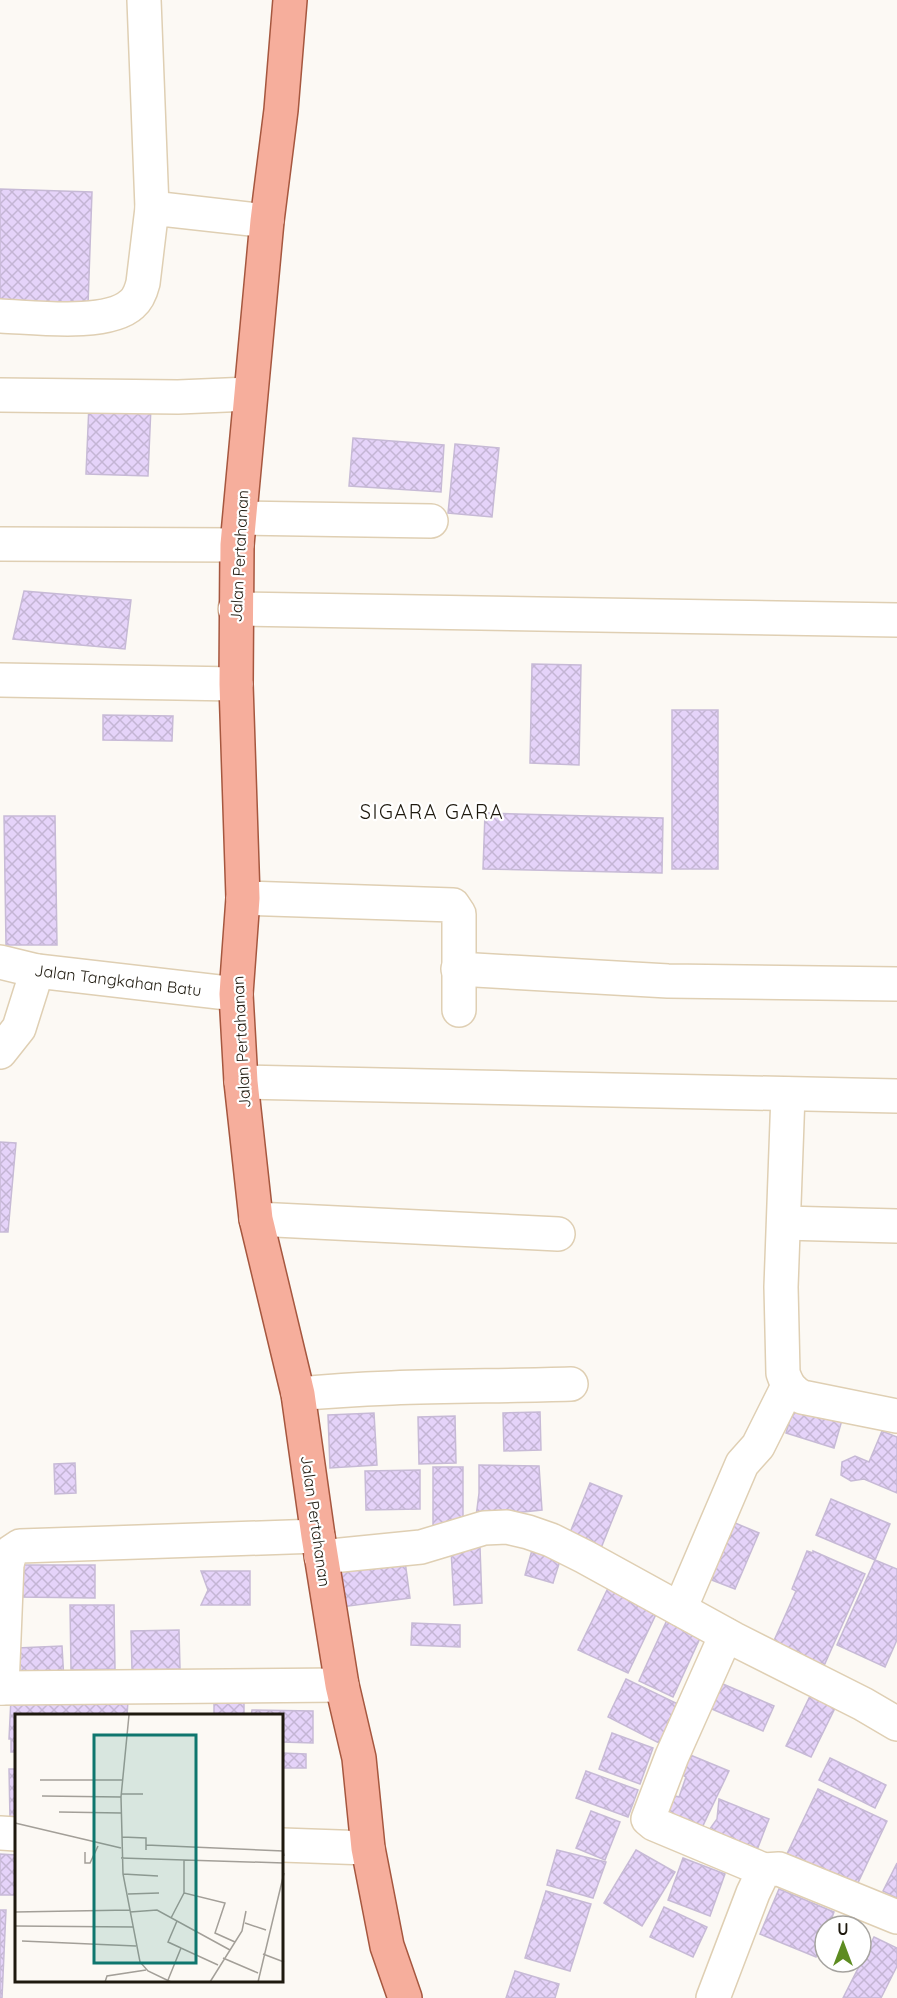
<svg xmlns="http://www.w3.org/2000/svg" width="897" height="1998" font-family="Quicksand,sans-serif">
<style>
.building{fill:url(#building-cross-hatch);stroke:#c7bad6;stroke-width:1.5}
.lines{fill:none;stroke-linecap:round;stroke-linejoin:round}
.minor-casing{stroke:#dfcfb3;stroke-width:36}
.major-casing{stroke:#a6573f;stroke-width:36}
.minor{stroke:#fff;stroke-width:33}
.major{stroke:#f6ae9c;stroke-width:33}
.labels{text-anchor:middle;stroke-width:4.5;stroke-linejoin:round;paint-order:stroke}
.street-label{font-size:16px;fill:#1e190e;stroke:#fff}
.quarter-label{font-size:20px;letter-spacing:1.5px;fill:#1e190e;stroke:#fff}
.inset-road{fill:none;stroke:#a39f98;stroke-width:1.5}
.view{fill:#0f766e;fill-opacity:0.15;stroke:#0f766e;stroke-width:3}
.inset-edge{fill:none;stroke:#1e190e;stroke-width:3}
</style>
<defs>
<pattern id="building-cross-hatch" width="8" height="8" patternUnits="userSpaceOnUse" patternTransform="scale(1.5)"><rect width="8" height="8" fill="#e5d3f9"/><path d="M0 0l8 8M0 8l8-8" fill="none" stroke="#c4b5d4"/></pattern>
</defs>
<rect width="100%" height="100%" fill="#fcf9f4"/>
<g class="building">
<polygon points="0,189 92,192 88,305 0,301"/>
<polygon points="89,404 151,406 148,476 86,474"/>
<polygon points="353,438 444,445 441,492 349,486"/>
<polygon points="455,444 499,448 492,517 448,513"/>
<polygon points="24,591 131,600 125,649 13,639"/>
<polygon points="532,664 581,665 579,765 530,763"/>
<rect x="672" y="710" width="46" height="159"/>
<polygon points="103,715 173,716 172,741 103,740"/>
<polygon points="485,813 663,818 662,873 483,869"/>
<polygon points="4,816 55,816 57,945 6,945"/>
<polygon points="0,1142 16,1143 8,1232 0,1232"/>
<polygon points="794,1405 842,1420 834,1448 786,1433"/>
<polygon points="540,1412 541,1450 504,1451 503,1413"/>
<polygon points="374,1413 377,1465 330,1468 328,1415"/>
<polygon points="455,1416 456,1463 419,1464 418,1417"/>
<polygon points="882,1431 897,1437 897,1493 864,1479 851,1481 841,1475 842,1462 855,1456 869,1462"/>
<polygon points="75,1463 76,1493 55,1494 54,1464"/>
<polygon points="479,1465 539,1466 542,1510 476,1517 479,1493"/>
<rect x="433" y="1467" width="30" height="60"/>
<polygon points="420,1470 420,1509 366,1510 365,1471"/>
<polygon points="590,1483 622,1496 599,1553 567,1540"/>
<polygon points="831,1499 890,1524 875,1560 816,1535"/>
<polygon points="728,1520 759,1533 735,1589 704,1577"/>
<polygon points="534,1543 563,1551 553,1583 525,1575"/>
<polygon points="480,1547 482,1603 454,1605 451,1549"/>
<polygon points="807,1551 813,1553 813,1551 865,1574 823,1668 772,1645 796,1591 792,1589"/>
<polygon points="875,1560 897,1569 897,1640 885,1667 837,1645"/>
<polygon points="405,1561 410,1598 341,1607 336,1570"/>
<polygon points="17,1565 95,1565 95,1598 17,1597"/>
<polygon points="201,1571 250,1571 250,1605 201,1605 208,1590"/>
<polygon points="609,1586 658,1610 628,1673 578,1650"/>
<polygon points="70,1605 114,1605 115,1669 71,1670"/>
<polygon points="667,1620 701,1636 673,1697 639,1681"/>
<polygon points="412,1623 460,1625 460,1647 411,1645"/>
<polygon points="179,1630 180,1669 132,1670 131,1631"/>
<polygon points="62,1646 64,1681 19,1683 17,1648"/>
<polygon points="626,1679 678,1704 659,1743 608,1717"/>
<polygon points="716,1681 774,1706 763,1731 705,1706"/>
<polygon points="810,1696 835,1708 811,1757 786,1746"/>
<polygon points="11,1698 128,1701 127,1716 16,1716 16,1752 11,1752 11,1739 9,1739"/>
<polygon points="214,1702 244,1703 244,1716 214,1716"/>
<polygon points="252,1710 313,1711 313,1743 282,1742 282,1716 251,1716"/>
<polygon points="612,1733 653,1748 640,1784 599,1769"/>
<polygon points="683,1752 729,1771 699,1834 653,1813 664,1793 679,1797 686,1777 674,1770"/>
<polygon points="282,1753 306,1754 306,1768 282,1768"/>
<polygon points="830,1758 886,1785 875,1808 819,1780"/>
<polygon points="9,1769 16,1769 16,1819 10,1819"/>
<polygon points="586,1771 638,1790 628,1817 576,1798"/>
<polygon points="818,1789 887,1821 855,1889 786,1856"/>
<polygon points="719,1799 769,1819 753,1860 702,1840 717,1819"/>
<polygon points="591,1811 620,1822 605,1860 576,1848"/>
<polygon points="557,1850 606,1862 593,1898 547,1885"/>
<polygon points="636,1850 675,1872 642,1926 604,1903"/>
<polygon points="0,1854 16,1855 16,1895 0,1895"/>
<polygon points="683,1858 725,1874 710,1916 668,1900"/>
<polygon points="897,1863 897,1898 883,1891"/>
<polygon points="779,1889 834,1912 829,1926 825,1926 825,1934 816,1957 760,1934"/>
<polygon points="546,1891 591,1904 570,1971 525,1958"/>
<polygon points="664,1907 707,1927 693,1957 650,1937"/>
<polygon points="0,1910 6,1910 2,1998 0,1998"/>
<polygon points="874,1937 897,1948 897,1966 881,1998 843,1998"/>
<polygon points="515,1971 559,1984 555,1998 506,1998"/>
</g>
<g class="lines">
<g class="minor-casing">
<g id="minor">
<polyline points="144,0 152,208"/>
<path d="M0,316C33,317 107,327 132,304C138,299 141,291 143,283L152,208L267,221"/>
<polyline points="0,395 178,397 250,394"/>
<polyline points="241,518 431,521"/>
<polyline points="0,544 237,545"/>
<polyline points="235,609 897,620"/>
<polyline points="0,680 236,684"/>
<polyline points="243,898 453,905 459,914 459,1010"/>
<polyline points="0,962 37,971 236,994"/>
<polyline points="458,969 668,981 897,984"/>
<polyline points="0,1052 19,1028 37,971"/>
<polyline points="241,1082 897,1096"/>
<path d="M788,1094L781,1287L783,1373C787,1385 791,1391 802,1397L897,1416"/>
<polyline points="256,1219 558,1234"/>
<polyline points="784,1223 897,1226"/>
<path d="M298,1394C389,1385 480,1387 571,1384"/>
<polyline points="321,1557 421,1547 484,1528 507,1527 528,1532 551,1540 585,1557 734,1639 863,1704 897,1724"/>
<polyline points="0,1563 7,1563 11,1552 20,1546 318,1536"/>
<polyline points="680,1609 742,1464 758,1446 788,1386"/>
<polyline points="726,1635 672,1756 648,1819 654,1824 764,1870"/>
<polyline points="0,1688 342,1685"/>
<polyline points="2,1688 7,1563"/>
<polyline points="0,1833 16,1834"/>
<polyline points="282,1845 368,1848"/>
<polyline points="713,1998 753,1893 764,1870 779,1869 897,1917"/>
</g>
</g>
<g class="major-casing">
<polyline id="major" points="290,0 281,110 267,221 237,545 236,684 243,898 236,994 241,1082 256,1219 298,1394 318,1536 342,1685 359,1758 368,1848 387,1946 405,1998"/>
</g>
<use href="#minor" class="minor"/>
<use href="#major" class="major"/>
</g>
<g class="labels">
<g class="street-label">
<text transform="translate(239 556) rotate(-87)" y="6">Jalan Pertahanan</text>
<text transform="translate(118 980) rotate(7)" y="6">Jalan Tangkahan Batu</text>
<text transform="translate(241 1042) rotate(-93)" y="6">Jalan Pertahanan</text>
<text transform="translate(316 1521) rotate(82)" y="6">Jalan Pertahanan</text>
</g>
<g class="quarter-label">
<text x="432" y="819">SIGARA GARA</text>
</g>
</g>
<g transform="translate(15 1714)">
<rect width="268" height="268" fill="#fcf9f4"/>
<path class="inset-road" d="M114,1L106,83L108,160L125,248L133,257L156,268M25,66H107M106,80H128M27,82L106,83M44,98L106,99M0,109L106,134M107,123L131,124V136M131,131L268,137L269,142M70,138V149H75L83,132M106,144L269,149M169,146V179L210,189L200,219L220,228M108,160L143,162M113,180L144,179M0,198L115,196M115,198L142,196L215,236M156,204L169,179M162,207L153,228L166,234M230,209L251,216M0,212L118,213M7,227L121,232M248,240L269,248M208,244L243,259M153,266L166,234L203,251M90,268L92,262L131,256M195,268L227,217L231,197M243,268L269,159"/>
<path class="view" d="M79,21H181V249H79Z"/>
<rect width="268" height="268" class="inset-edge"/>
</g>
<g transform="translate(843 1944)"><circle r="28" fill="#ffffff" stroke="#a5a39f" stroke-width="1.5"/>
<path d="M0-4.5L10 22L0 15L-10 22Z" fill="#5d8c21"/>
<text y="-9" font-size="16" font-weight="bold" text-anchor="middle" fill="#1e190e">U</text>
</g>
</svg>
